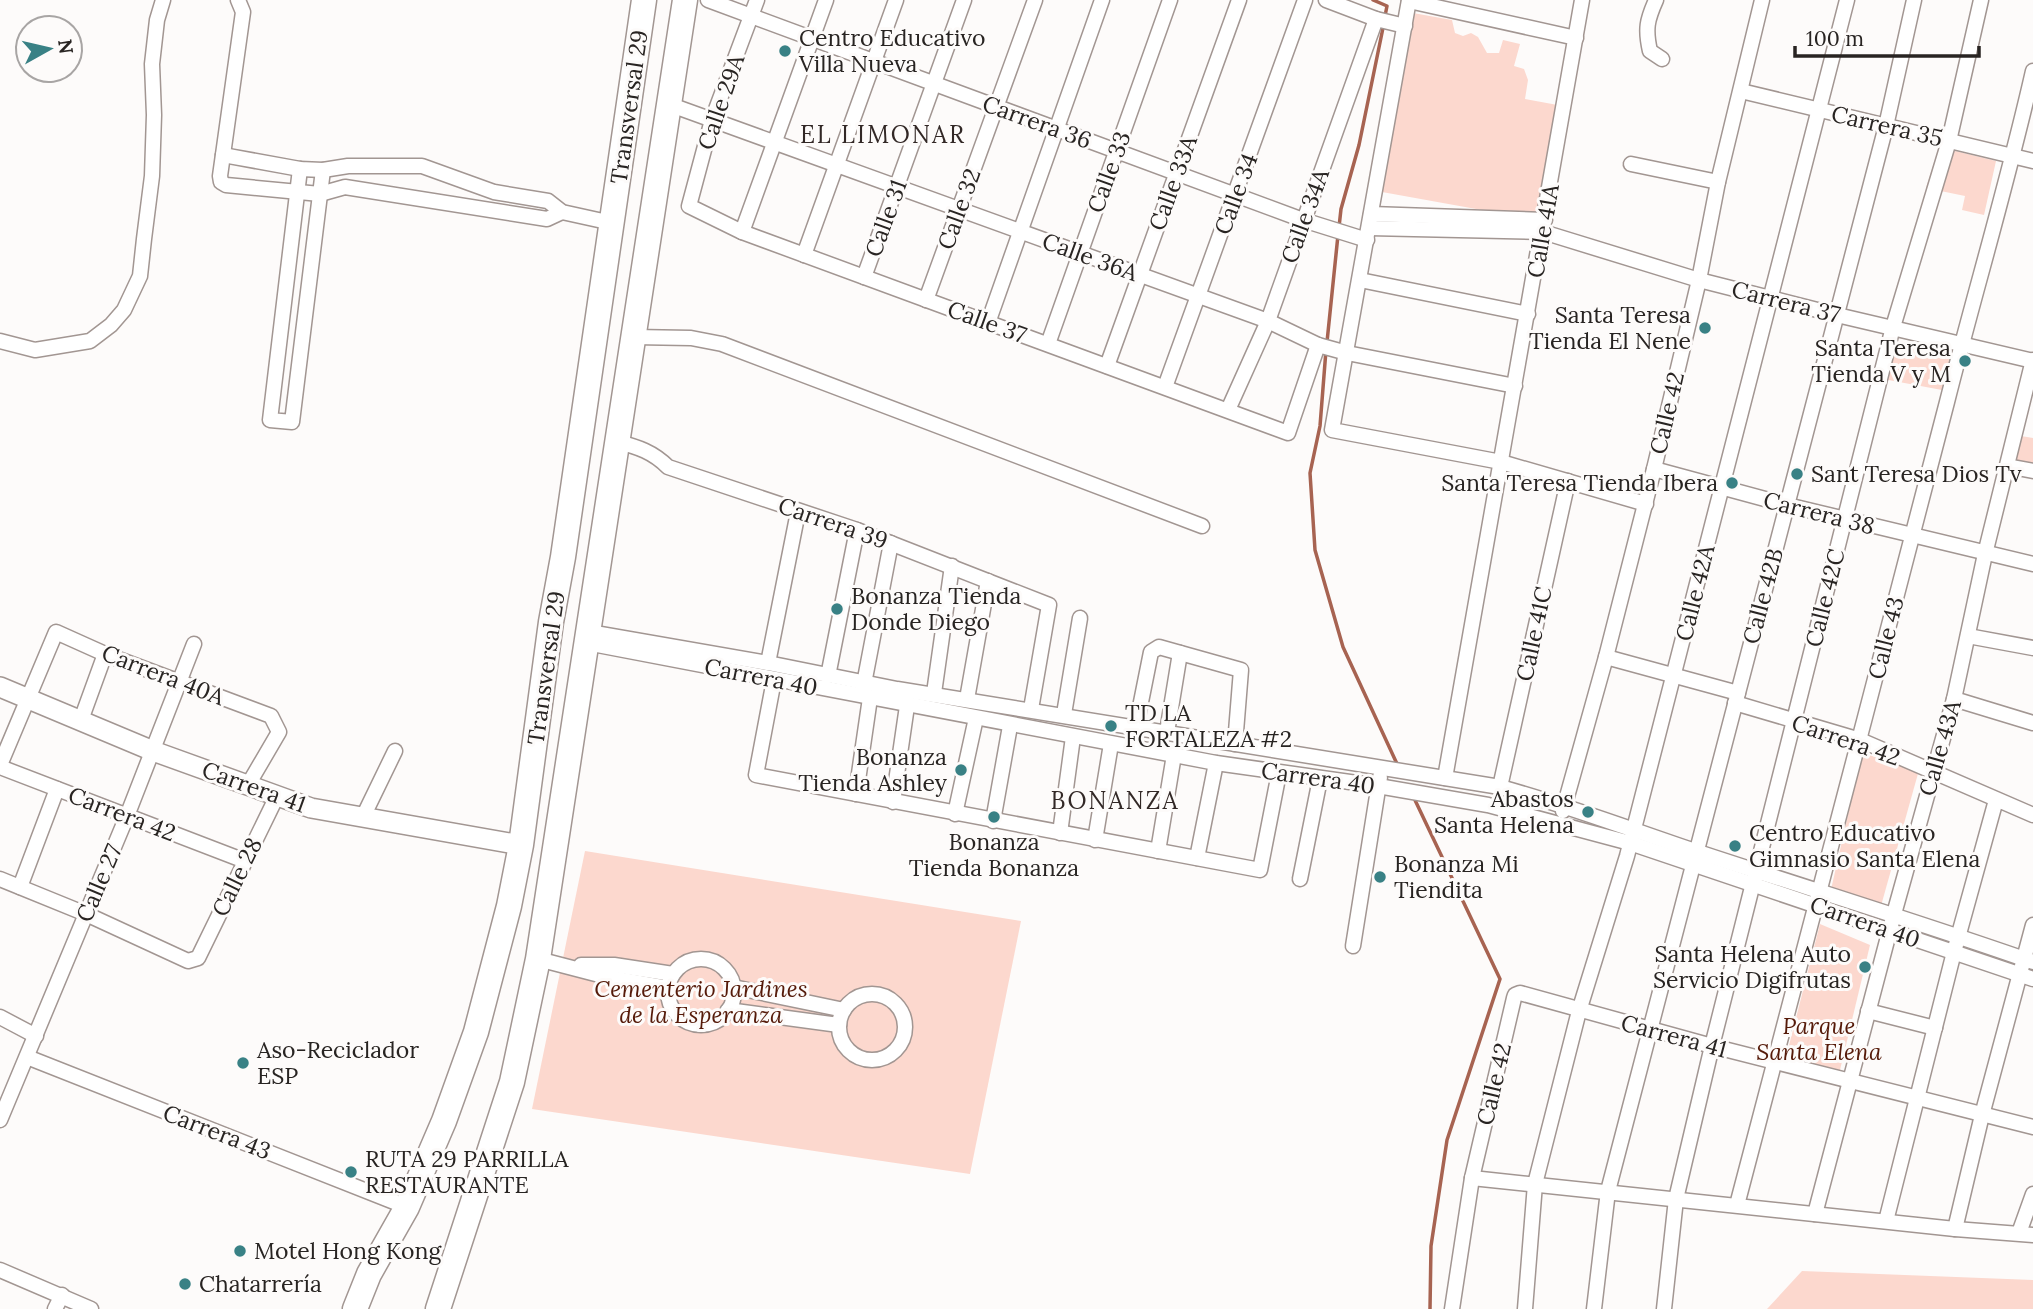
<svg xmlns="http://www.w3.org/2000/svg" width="2033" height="1309" font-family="Lora,serif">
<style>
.green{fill:#fcd8ce}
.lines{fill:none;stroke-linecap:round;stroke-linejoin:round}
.stream{stroke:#a76351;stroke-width:3.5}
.minor-casing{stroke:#a29692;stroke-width:17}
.tertiary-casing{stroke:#a29692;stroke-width:22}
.trunk-casing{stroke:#a29692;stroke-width:27}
.minor{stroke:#fff;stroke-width:14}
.tertiary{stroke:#fff;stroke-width:19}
.trunk{stroke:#fff;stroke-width:24}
.poi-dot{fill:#398185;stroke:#fdfbfa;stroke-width:2.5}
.labels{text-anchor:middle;stroke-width:6;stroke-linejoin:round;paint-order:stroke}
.poi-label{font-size:23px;fill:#282422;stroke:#fdfbfa;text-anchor:start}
.street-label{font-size:23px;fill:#282422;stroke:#fdfbfa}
.park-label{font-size:23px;font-style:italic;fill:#551a09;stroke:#fdfbfa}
.neighbourhood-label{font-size:24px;letter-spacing:2px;fill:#322826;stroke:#fdfbfa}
</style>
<rect width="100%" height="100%" fill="#fdfbfa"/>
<g class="green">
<polygon points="1413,13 1452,20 1455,33 1463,36 1471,33 1478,37 1487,53 1499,53 1503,40 1520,44 1514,66 1524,69 1528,80 1525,99 1563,106 1543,221 1382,192"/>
<polygon points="1939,147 1996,161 1984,215 1962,210 1965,196 1926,188"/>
<polygon points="1894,340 1951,352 1942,390 1883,379"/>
<polygon points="2021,436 2033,438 2033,467 2012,463"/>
<polygon points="1862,753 1919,770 1879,913 1830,894"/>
<polygon points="585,851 1021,921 970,1174 532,1109"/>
<polygon points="1820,924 1870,945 1840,1070 1784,1065"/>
<polygon points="1802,1271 2033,1280 2033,1309 1767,1309"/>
</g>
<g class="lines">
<g class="stream">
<polyline points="1373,0 1387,6 1385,16"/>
<polyline points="1339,227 1341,209 1359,145 1384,23"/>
<polyline points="1327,342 1338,235"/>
<polyline points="1326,350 1320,426 1310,473 1315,550 1343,647 1398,766"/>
<polyline points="1414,798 1500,979 1447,1140 1431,1246 1430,1309"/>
</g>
<g class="minor-casing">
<g id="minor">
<polyline points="238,0 243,12 220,176 221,182 226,185 320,194 345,187 547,219 562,212"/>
<polyline points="708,0 1303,220 1367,240"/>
<polyline points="757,0 712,120 689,206 742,232 1288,433 1318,345"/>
<polyline points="1326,0 1376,19 1405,26"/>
<polyline points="1409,0 1332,430 1501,462 1646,504"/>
<path d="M1656,0C1647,20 1645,29 1650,51L1662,59"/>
<polyline points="1409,1 1576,38"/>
<polyline points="1741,91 2033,161"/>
<polyline points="671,105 1268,321 1318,345 1347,353 1515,386"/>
<polyline points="223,155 300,169 323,170 348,166 422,166 494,192 548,201 562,212 612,223"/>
<polyline points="1631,164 1718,182"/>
<polyline points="300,169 270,420 292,422 323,170"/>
<polyline points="1371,214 1545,220"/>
<polyline points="1369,228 1543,232 1699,280 1837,315 2033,361"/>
<polyline points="742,232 826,0"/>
<polyline points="804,255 896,0"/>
<polyline points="864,277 964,0"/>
<polyline points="1360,280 1528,314"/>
<polyline points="926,300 1035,0"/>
<polyline points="988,323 1102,0"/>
<polyline points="634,337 691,338 722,344 1202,526"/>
<polyline points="0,341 35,350 90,341 111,325 124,310 140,276 144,239 152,176 154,115 152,64 157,20 163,0"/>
<polyline points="1048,344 1170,0"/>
<polyline points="1107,366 1239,0"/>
<polyline points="1165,387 1305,0"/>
<polyline points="1228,410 1268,321 1376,19"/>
<path d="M618,442C638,447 653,452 668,467L857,530L1049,605L1031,709"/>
<polyline points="2007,466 2033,471"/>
<polyline points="1654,469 1787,505 2033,564"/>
<path d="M589,632L768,663L897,689L1500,787C1567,805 1632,830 1698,852C1810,889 1922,923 2033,962"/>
<polyline points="1968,636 2033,648"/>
<polyline points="587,643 1216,763 1378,786 1488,805 1630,843 2033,979"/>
<polyline points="1606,657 1738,693"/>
<polyline points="768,663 798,512"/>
<polyline points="828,676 857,530"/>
<polyline points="774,680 756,775 1260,870 1279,773"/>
<polyline points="863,689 891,543"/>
<polyline points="934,693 952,566"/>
<polyline points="967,699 988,581"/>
<polyline points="1954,699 2033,723"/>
<polyline points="1735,703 1860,740 2033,815"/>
<polyline points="1064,714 1080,618"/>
<polyline points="81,720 105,654"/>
<polyline points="1136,727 1151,652 1159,647 1241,670 1235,744"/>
<polyline points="1167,732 1180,653"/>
<polyline points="0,765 56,632 105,654 271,716 279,732 248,785"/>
<polyline points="0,767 245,861"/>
<polyline points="1445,778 1582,0"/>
<polyline points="1500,787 1568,481"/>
<polyline points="856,794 870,698"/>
<polyline points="893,802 907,706"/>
<polyline points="1563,811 1606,657 1654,469 1699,280 1718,182 1762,0"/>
<polyline points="955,814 976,718"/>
<polyline points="363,817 395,751"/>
<polyline points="993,821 1010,726"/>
<polyline points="1060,833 1073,737"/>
<polyline points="1095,840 1111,744"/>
<polyline points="1158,851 1174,755"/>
<polyline points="1197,858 1216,763"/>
<polyline points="0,879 86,914 188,961 198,958 277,796"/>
<polyline points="1300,879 1320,779"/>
<polyline points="20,887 57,789"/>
<polyline points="1353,946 1380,777"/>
<polyline points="538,959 611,978 668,988"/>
<circle cx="701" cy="992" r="33"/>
<polyline points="581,965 614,965 673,974"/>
<polyline points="733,987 844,1010"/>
<circle cx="872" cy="1027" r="33"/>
<polyline points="728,1010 839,1025"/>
<polyline points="1868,1011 1935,1028"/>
<polyline points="0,1017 36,1036"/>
<polyline points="27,1057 407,1207"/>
<polyline points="0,1120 127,816 194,644"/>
<polyline points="1472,1178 1955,1229 2033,1235"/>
<path d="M1737,1205C1807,937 1878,670 1947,402C1975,291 2008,182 2033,71"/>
<polyline points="1815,1214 1894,914 1954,699 1985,554 2033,360"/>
<polyline points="1886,1221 1954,952 1996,800"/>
<polyline points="1955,1229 1982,1115 2033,925"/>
<polyline points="2019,1233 2033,1194"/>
<polyline points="0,1270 91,1309"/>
<polyline points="55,1309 62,1295"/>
<polyline points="1452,1309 1472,1178 1514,998 1515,995 1520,993 1712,1046 2033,1127"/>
<polyline points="1525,1309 1535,1184 1579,1011 1627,856 1847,0"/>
<polyline points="1594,1309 1608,1191 1886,126 1914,0"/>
<polyline points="1664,1309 1676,1199 1712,1046 1893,327 1949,141 1981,0"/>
</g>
</g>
<g class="tertiary-casing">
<polyline id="tertiary" points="0,687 153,751 311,808 521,845"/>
</g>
<g class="trunk-casing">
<g id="trunk">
<polyline points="355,1309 369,1274 407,1207 444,1121 476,1032 509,906 521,845 551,622 563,557 644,0"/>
<polyline points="438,1309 512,1082 538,959 685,0"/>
</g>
</g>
<use href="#minor" class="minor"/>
<use href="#tertiary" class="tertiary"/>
<use href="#trunk" class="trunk"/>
</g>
<g class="poi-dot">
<circle cx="785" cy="51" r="7"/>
<circle cx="1705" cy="328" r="7"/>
<circle cx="1965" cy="361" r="7"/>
<circle cx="1797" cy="474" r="7"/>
<circle cx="1732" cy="483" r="7"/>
<circle cx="837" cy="609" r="7"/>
<circle cx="1111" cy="726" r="7"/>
<circle cx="961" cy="770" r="7"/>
<circle cx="1588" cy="812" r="7"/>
<circle cx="994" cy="817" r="7"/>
<circle cx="1735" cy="846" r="7"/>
<circle cx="1380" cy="877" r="7"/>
<circle cx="1865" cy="967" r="7"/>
<circle cx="243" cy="1063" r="7"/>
<circle cx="351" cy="1172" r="7"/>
<circle cx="240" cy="1251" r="7"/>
<circle cx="185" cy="1284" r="7"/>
</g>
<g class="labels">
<g class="poi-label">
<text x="799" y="46">Centro Educativo<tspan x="799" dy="26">Villa Nueva</tspan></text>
<text x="1691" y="323" text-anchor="end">Santa Teresa<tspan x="1691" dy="26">Tienda El Nene</tspan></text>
<text x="1951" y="356" text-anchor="end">Santa Teresa<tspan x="1951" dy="26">Tienda V y M</tspan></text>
<text x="1811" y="482">Sant Teresa Dios Tv</text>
<text x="1718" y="491" text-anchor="end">Santa Teresa Tienda Ibera</text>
<text x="851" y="604">Bonanza Tienda<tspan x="851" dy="26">Donde Diego</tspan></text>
<text x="1125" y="721">TD LA<tspan x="1125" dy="26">FORTALEZA #2</tspan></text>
<text x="947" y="765" text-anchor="end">Bonanza<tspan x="947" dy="26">Tienda Ashley</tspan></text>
<text x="1574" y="807" text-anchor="end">Abastos<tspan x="1574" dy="26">Santa Helena</tspan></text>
<text x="1749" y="841">Centro Educativo<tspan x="1749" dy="26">Gimnasio Santa Elena</tspan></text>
<text x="994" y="850" text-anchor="middle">Bonanza<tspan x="994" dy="26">Tienda Bonanza</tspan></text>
<text x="1394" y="872">Bonanza Mi<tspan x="1394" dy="26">Tiendita</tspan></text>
<text x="1851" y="962" text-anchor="end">Santa Helena Auto<tspan x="1851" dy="26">Servicio Digifrutas</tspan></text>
<text x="257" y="1058">Aso-Reciclador<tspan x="257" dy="26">ESP</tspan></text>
<text x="365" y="1167">RUTA 29 PARRILLA<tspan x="365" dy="26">RESTAURANTE</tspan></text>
<text x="254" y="1259">Motel Hong Kong</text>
<text x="199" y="1292">Chatarrería</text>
</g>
<g class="street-label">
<text transform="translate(721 102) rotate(-71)" y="8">Calle 29A</text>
<text transform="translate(629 107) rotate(-82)" y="8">Transversal 29</text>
<text transform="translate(1037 122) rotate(20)" y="8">Carrera 36</text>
<text transform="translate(1887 126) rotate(13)" y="8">Carrera 35</text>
<text transform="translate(1109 172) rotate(-70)" y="8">Calle 33</text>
<text transform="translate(1173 183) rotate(-70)" y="8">Calle 33A</text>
<text transform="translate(1236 194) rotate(-70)" y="8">Calle 34</text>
<text transform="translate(959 209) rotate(-70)" y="8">Calle 32</text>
<text transform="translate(1305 216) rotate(-70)" y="8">Calle 34A</text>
<text transform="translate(886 218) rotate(-70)" y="8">Calle 31</text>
<text transform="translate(1543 231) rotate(-80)" y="8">Calle 41A</text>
<text transform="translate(1090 257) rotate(20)" y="8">Calle 36A</text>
<text transform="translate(1786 302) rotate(14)" y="8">Carrera 37</text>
<text transform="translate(987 322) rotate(20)" y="8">Calle 37</text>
<text transform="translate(1667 413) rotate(-77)" y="8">Calle 42</text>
<text transform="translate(1819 513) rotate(14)" y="8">Carrera 38</text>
<text transform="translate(833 523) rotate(19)" y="8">Carrera 39</text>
<text transform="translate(1695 593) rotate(-76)" y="8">Calle 42A</text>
<text transform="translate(1763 596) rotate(-75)" y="8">Calle 42B</text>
<text transform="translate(1825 598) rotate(-76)" y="8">Calle 42C</text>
<text transform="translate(1534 634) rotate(-78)" y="8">Calle 41C</text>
<text transform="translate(1886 638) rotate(-76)" y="8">Calle 43</text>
<text transform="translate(546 668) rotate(-82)" y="8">Transversal 29</text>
<text transform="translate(163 675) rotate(21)" y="8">Carrera 40A</text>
<text transform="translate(761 677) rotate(11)" y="8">Carrera 40</text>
<text transform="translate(1846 740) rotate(19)" y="8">Carrera 42</text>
<text transform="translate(1940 748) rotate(-74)" y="8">Calle 43A</text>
<text transform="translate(1318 778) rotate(8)" y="8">Carrera 40</text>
<text transform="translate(254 787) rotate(20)" y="8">Carrera 41</text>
<text transform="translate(122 814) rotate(21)" y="8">Carrera 42</text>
<text transform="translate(237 877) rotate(-64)" y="8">Calle 28</text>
<text transform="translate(99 883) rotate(-67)" y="8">Calle 27</text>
<text transform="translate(1865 922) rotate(19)" y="8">Carrera 40</text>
<text transform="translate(1674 1036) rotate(15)" y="8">Carrera 41</text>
<text transform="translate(1494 1084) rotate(-77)" y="8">Calle 42</text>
<text transform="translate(217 1132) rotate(21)" y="8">Carrera 43</text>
</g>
<g class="park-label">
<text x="701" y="997">Cementerio Jardines<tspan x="701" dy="26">de la Esperanza</tspan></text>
<text x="1819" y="1034">Parque<tspan x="1819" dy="26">Santa Elena</tspan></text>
</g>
<g class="neighbourhood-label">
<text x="883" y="143">EL LIMONAR</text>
<text x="1115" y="809">BONANZA</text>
</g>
</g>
<g transform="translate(49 49) rotate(82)"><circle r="33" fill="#fdfbfa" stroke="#a8a5a4" stroke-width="2"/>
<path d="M0-5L12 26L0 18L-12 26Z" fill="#398185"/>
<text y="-10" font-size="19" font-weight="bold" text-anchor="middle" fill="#282422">N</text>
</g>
<path d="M1795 46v10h184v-10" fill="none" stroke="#282422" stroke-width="3.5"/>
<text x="1806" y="46" font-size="21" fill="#282422" stroke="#fdfbfa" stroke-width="5" paint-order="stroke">100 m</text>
</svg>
